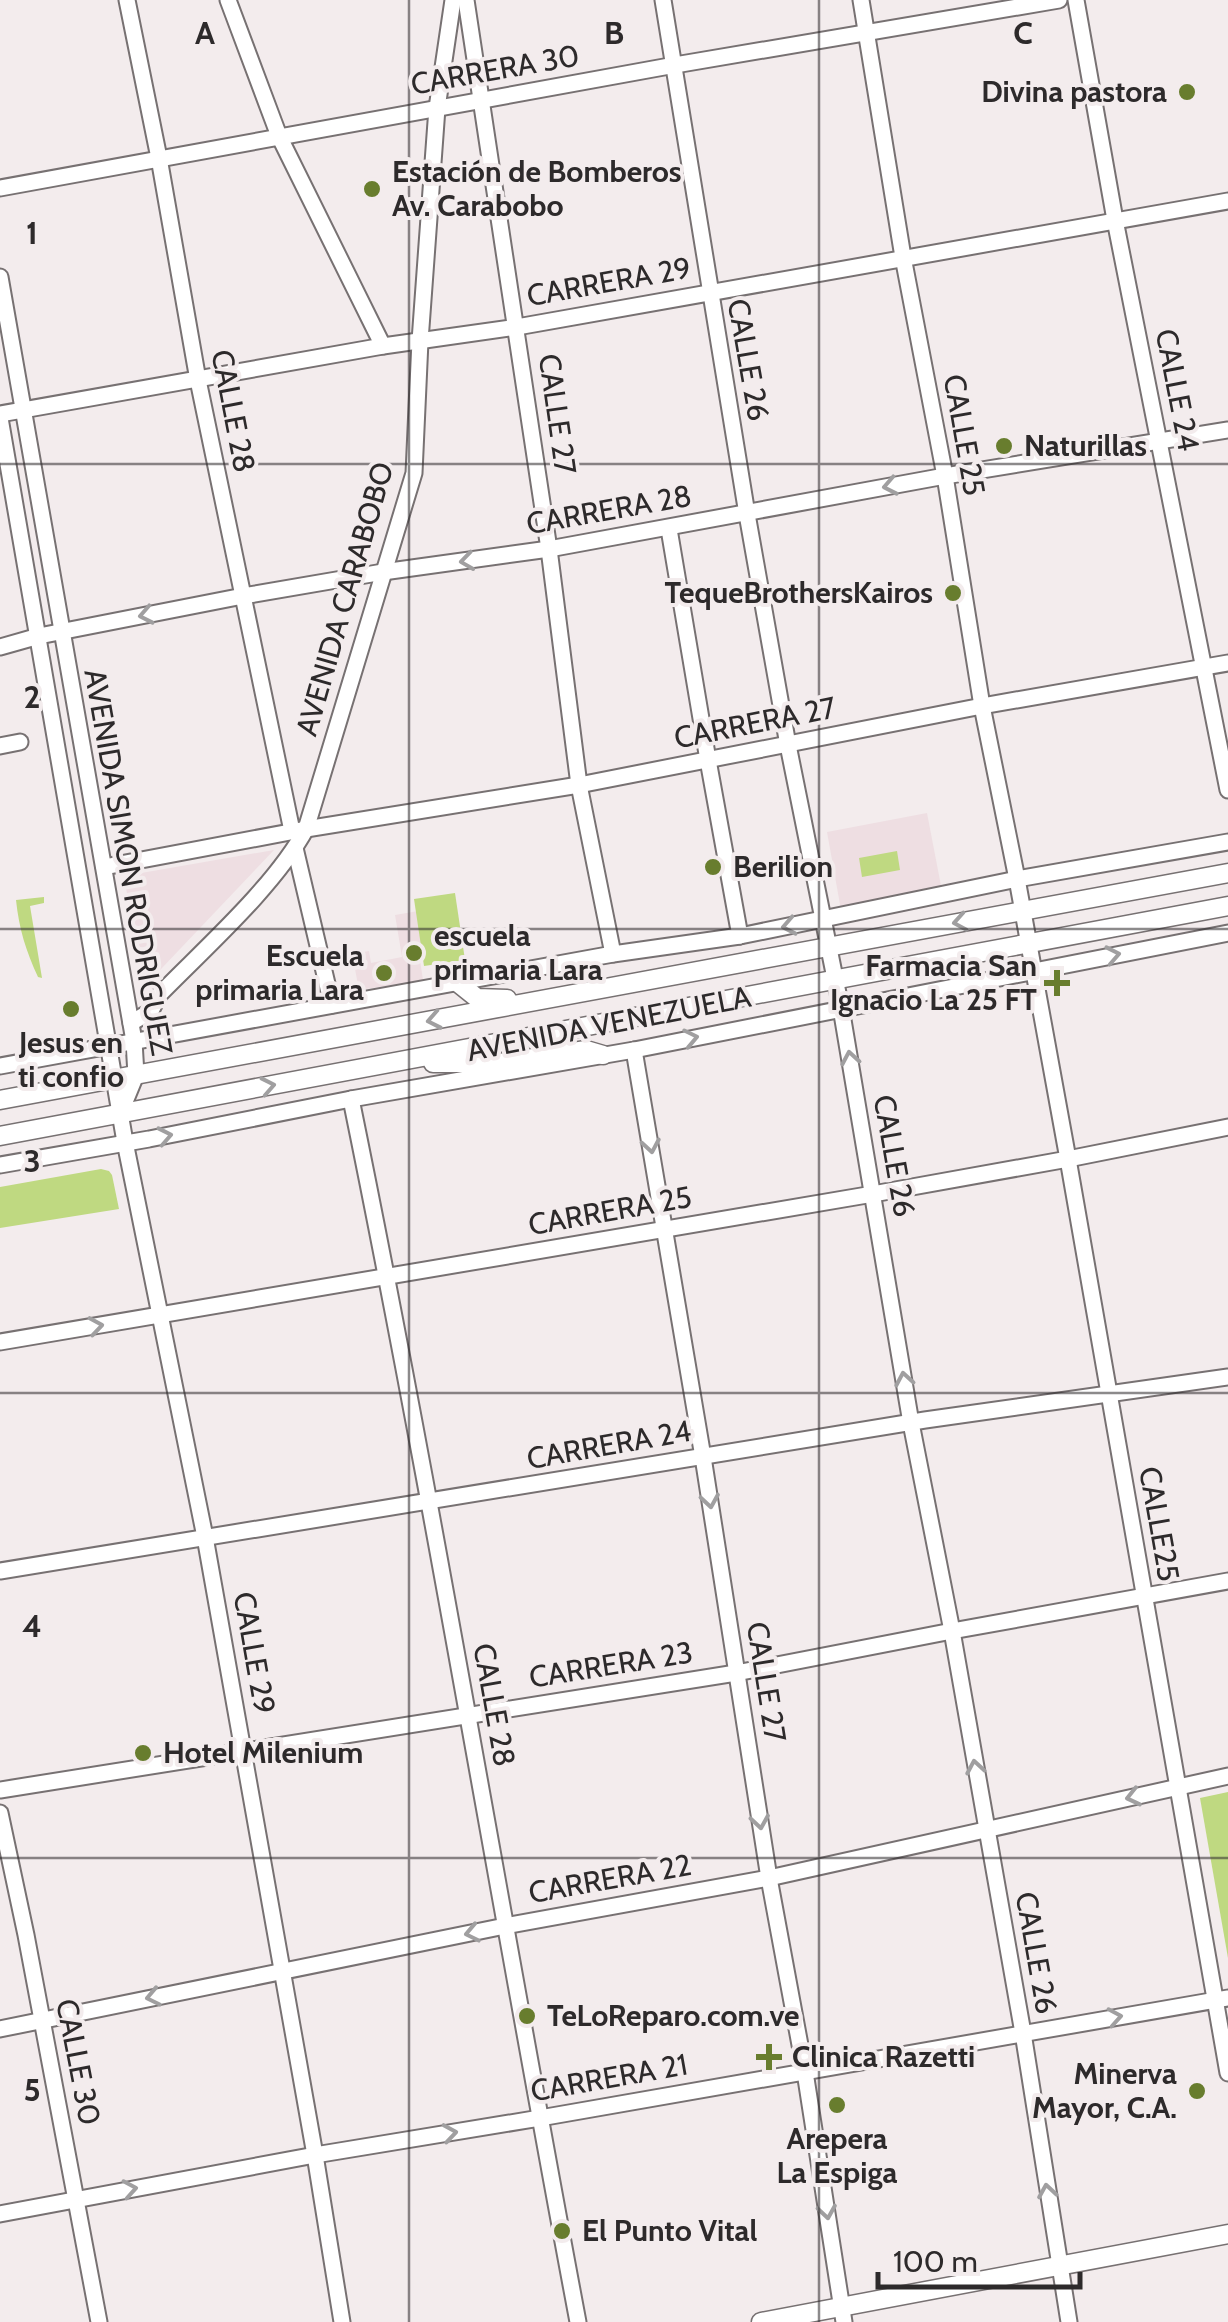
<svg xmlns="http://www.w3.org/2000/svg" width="1228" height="2322" font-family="Cabin,sans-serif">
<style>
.built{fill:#eedee2}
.green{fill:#bfd981}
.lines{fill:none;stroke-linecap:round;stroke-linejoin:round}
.minor-casing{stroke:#777172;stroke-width:19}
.tertiary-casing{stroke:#777172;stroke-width:21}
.minor{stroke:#fff;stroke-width:15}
.tertiary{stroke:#fff;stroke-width:18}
.oneway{stroke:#a09fa0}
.grid{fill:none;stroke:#2d2a2b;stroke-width:2.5;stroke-opacity:0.55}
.poi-dot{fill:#687d2e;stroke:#f3eced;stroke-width:4}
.labels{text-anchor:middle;stroke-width:8;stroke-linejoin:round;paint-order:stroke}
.street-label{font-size:30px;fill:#2d2a2b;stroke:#f3eced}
.poi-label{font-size:30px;font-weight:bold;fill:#2d2a2b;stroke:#f3eced;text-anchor:start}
.grid-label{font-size:32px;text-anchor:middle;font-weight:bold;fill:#2d2a2b;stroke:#f3eced;stroke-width:8;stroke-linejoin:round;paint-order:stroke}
</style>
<rect width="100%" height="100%" fill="#f3eced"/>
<g class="built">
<polygon points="927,813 942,891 841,910 827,832"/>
<polygon points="274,850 143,988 124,876"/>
<polygon points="418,911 426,958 420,960 423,980 406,983 407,989 393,991 392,985 359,990 355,969 350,969 347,955 369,951 371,963 402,957 395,915"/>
</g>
<g class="green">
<polygon points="897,851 900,870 862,877 859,858"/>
<polygon points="455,893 465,960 424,966 414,899"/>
<path d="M44,897V903L30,906L42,978L38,977C26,951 19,929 16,900Z"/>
<polygon points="101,1169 109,1171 112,1175 119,1209 0,1228 0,1187"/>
<polygon points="1228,1792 1228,1958 1200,1798"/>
</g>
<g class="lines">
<g class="minor-casing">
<g id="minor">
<polyline points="127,0 159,158 198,380 292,831"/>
<polyline points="228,0 279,136 383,346"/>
<polyline points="466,0 549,549 579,785 613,954"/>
<polyline points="663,0 747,514 788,745 841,1008 911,1423 952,1631 1023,2033 1069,2322"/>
<polyline points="861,0 903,257 945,476 982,706 1017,879 1068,1159 1228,2073"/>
<polyline points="1076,0 1115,220 1228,790"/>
<polyline points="0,188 675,65 1059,0"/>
<polyline points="0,277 134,1041 136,1075 120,1114"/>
<polyline points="0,414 383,346 517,327 1228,201"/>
<polyline points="0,418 125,1142 205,1537 315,2155 342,2322"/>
<polyline points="669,529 708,760 740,936"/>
<polyline points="0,647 39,636 243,596 383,572 549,549 945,476 1228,430"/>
<polyline points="0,746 20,742"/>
<polyline points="295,848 332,1005"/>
<polyline points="104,867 306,829 579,785 982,706 1228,663"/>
<path d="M131,1023L151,1011L159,995C206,947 274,887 306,829L414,473L420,341L437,108L453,0"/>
<polyline points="634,1050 703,1457 769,1878 805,2072 844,2322"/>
<polyline points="0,1066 613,954 740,936 1017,879 1228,842"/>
<path d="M351,1099C434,1505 501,1914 578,2322"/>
<polyline points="0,1165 149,1139 351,1099 634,1050 1228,933"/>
<polyline points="0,1342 873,1194 1068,1159 1228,1127"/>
<polyline points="0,1571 925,1420 1228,1377"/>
<polyline points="0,1790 736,1673 952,1631 1228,1581"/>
<polyline points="0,1813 26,1935 99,2322"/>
<polyline points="0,2029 505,1926 769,1878 1228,1776"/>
<polyline points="0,2214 315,2155 540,2118 1228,1998"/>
</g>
</g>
<g class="tertiary-casing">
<g id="tertiary">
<polyline points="457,982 477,998 507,999"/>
<polyline points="433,1063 500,1063 586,1050 603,1055"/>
<polyline points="0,1100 1228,873"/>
<polyline points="0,1136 1228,906"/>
<polyline points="761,2322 1228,2234"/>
</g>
</g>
<use href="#minor" class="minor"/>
<use href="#tertiary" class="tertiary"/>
</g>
<defs><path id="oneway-chevron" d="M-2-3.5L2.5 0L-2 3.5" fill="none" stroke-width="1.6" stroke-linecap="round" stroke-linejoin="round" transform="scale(2.5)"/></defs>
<g class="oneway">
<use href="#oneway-chevron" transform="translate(890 486) rotate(169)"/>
<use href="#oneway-chevron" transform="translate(467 561) rotate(172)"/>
<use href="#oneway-chevron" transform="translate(146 615) rotate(169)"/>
<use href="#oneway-chevron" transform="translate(960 922) rotate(170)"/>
<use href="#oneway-chevron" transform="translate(789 926) rotate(169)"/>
<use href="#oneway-chevron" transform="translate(1113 955) rotate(-11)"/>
<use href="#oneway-chevron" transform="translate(434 1020) rotate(169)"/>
<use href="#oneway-chevron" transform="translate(691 1038) rotate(-12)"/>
<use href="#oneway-chevron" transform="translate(850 1058) rotate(-100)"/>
<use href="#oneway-chevron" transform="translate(268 1086) rotate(-11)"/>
<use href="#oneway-chevron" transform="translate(165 1136) rotate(-11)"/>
<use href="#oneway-chevron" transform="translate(651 1146) rotate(80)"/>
<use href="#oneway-chevron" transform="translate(96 1326) rotate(-9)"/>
<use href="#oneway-chevron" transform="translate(904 1379) rotate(-100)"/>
<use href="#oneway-chevron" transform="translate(710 1501) rotate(81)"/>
<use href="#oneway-chevron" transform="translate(975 1767) rotate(-100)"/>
<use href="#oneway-chevron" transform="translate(1133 1797) rotate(167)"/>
<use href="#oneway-chevron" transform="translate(760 1822) rotate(81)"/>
<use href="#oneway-chevron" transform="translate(472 1933) rotate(168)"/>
<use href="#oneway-chevron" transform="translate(153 1997) rotate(168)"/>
<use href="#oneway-chevron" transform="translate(1115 2017) rotate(-10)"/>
<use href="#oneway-chevron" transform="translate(450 2133) rotate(-9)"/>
<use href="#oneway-chevron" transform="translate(130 2189) rotate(-10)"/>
<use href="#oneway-chevron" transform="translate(1047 2191) rotate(-99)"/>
<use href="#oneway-chevron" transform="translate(827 2212) rotate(81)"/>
</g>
<path class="grid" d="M409,0V2322M819,0V2322M0,464H1228M0,929H1228M0,1393H1228M0,1858H1228"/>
<g class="poi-dot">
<circle cx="1187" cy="92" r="10"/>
<circle cx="372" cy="189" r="10"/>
<circle cx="1004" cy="446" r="10"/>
<circle cx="953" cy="593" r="10"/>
<circle cx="713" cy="867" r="10"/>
<circle cx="414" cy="953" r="10"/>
<circle cx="384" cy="973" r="10"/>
<path d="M1052 968h10v10h10v10h-10v10h-10v-10h-10v-10h10z"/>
<circle cx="71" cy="1009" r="10"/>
<circle cx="143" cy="1753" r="10"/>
<circle cx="527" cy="2016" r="10"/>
<path d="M764 2042h10v10h10v10h-10v10h-10v-10h-10v-10h10z"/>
<circle cx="1197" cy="2091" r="10"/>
<circle cx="837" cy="2105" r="10"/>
<circle cx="562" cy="2231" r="10"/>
</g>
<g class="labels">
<g class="street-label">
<text transform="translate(495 70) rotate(-10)" y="10">CARRERA 30</text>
<text transform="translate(609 282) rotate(-10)" y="10">CARRERA 29</text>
<text transform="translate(748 360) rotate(80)" y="10">CALLE 26</text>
<text transform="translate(1177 390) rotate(79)" y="10">CALLE 24</text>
<text transform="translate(233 411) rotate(79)" y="10">CALLE 28</text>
<text transform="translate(557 414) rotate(82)" y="10">CALLE 27</text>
<text transform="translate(964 435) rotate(80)" y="10">CALLE 25</text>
<text transform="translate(609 510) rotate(-10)" y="10">CARRERA 28</text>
<text transform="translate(345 599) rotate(-74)" y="10">AVENIDA CARABOBO</text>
<text transform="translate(755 723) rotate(-11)" y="10">CARRERA 27</text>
<text transform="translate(128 862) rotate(80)" y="10">AVENIDA SIMON RODRIGUEZ</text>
<text transform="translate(609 1024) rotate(-11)" y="10">AVENIDA VENEZUELA</text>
<text transform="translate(894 1156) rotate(80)" y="10">CALLE 26</text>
<text transform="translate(610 1211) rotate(-10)" y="10">CARRERA 25</text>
<text transform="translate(609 1445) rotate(-10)" y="10">CARRERA 24</text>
<text transform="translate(1159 1524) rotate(80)" y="10">CALLE25</text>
<text transform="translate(254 1653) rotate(80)" y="10">CALLE 29</text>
<text transform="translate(611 1665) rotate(-9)" y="10">CARRERA 23</text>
<text transform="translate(766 1682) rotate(81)" y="10">CALLE 27</text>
<text transform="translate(494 1705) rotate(80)" y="10">CALLE 28</text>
<text transform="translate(610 1879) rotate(-10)" y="10">CARRERA 22</text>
<text transform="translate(1036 1953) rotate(80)" y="10">CALLE 26</text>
<text transform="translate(78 2062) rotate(79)" y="10">CALLE 30</text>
<text transform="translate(609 2078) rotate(-10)" y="10">CARRERA 21</text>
</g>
<g class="poi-label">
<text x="1167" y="102" text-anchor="end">Divina pastora</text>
<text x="392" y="182">Estación de Bomberos<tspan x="392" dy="34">Av. Carabobo</tspan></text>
<text x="1024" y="456">Naturillas</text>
<text x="933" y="603" text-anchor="end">TequeBrothersKairos</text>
<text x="733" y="877">Berilion</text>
<text x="434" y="946">escuela<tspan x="434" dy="34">primaria Lara</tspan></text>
<text x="364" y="966" text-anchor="end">Escuela<tspan x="364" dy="34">primaria Lara</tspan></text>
<text x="1037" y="976" text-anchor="end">Farmacia San<tspan x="1037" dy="34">Ignacio La 25 FT</tspan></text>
<text x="71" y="1053" text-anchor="middle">Jesus en<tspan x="71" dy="34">ti confio</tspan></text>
<text x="163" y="1763">Hotel Milenium</text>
<text x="547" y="2026">TeLoReparo.com.ve</text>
<text x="792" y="2067">Clinica Razetti</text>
<text x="1177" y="2084" text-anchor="end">Minerva<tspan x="1177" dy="34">Mayor, C.A.</tspan></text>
<text x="837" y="2149" text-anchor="middle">Arepera<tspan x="837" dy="34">La Espiga</tspan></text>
<text x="582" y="2241">El Punto Vital</text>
</g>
</g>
<g class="grid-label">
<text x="205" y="44">A</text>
<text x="614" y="44">B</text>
<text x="1023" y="44">C</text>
<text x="32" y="244">1</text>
<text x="32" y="708">2</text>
<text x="32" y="1172">3</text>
<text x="32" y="1637">4</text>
<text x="32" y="2101">5</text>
</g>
<path d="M878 2272v15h202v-15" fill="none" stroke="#2d2a2b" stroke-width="5"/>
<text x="893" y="2272" font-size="30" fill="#2d2a2b" stroke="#f3eced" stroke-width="8" paint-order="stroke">100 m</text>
</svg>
